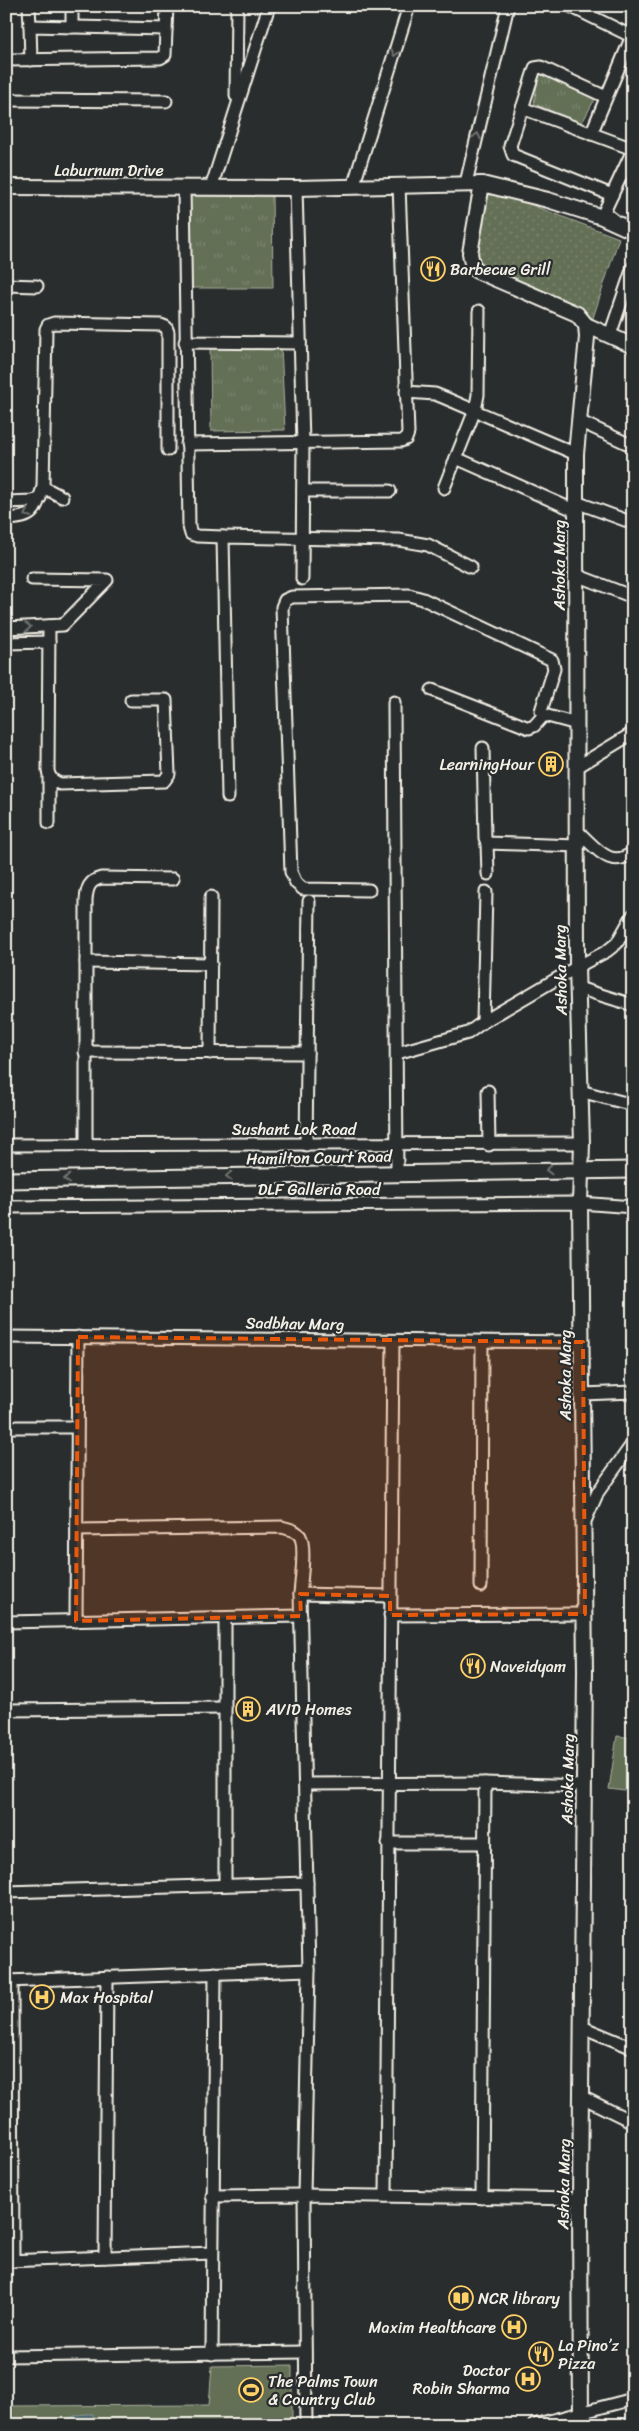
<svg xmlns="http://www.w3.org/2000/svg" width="639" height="2431" font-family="Sriracha,sans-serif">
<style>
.grass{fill:url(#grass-dots);stroke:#acb09f}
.park{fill:url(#park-tufts);stroke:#acb09f}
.pitch{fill:#636f56;stroke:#acb09f}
.water{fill:url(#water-ripples);stroke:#8c9c9c}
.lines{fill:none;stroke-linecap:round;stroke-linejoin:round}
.minor-casing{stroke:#f4f1e8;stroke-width:15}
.tertiary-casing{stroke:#f4f1e8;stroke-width:18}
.secondary-casing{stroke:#f4f1e8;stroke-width:19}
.minor{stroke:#2a2d2e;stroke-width:11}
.tertiary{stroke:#2a2d2e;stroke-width:14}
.secondary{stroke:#2a2d2e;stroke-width:15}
.oneway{stroke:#71726f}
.marked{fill:#e8590c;fill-opacity:0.2;stroke:#e8590c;stroke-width:4;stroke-dasharray:10 6;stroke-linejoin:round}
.labels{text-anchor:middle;stroke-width:4.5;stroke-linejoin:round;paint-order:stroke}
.street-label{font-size:16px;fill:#f4f1e8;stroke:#2a2d2e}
.poi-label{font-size:16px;fill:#f4f1e8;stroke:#2a2d2e;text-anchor:start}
</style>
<defs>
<pattern id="grass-dots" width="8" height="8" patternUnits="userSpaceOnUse" patternTransform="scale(1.25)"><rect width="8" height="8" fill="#636f56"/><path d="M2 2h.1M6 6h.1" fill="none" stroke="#7a846e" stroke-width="1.8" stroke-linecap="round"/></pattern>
<pattern id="park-tufts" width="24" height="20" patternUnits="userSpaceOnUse" patternTransform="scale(1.25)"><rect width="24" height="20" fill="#636f56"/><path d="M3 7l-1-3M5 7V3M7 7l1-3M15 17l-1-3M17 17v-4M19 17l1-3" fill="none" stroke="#7a846e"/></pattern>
<pattern id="water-ripples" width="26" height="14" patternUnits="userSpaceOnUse" patternTransform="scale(1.25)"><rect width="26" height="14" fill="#47646a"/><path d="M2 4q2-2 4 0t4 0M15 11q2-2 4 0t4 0" fill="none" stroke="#627b7f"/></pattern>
</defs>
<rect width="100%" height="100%" fill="#2a2d2e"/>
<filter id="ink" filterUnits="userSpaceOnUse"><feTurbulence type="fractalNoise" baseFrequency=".02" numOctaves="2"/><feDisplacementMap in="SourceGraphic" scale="10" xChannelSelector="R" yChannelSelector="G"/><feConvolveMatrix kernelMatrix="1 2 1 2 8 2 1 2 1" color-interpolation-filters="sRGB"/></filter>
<g filter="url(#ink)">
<polygon class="grass" points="489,189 619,238 592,321 463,260"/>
<g class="park">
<polygon points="539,71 597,95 582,123 534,104"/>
<polygon points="188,192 272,192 273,288 189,288"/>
<polygon points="210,346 281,346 285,430 211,431"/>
</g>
<g class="pitch">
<polygon points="617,1736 633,1738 633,1792 609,1789"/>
<polygon points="292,2365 292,2425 6,2425 6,2406 209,2405 212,2366"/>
</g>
<path class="water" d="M93,2414L95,2423L103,2421L109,2422V2425H63C71,2414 81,2414 93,2414Z"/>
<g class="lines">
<g class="minor-casing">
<g id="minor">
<polyline points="29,6 30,26"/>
<polyline points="72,6 72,27"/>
<polyline points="570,6 633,37"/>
<polyline points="6,60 160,58 165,55 167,6"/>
<polyline points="31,60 30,26 166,29"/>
<polyline points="236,96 237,6"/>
<polyline points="606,97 541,67 535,68 510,146 513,155 612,195"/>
<polyline points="6,100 166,101"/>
<polyline points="522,108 633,149"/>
<polyline points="591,134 632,36"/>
<polyline points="466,183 508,6"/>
<polyline points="353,187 409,6"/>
<polyline points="184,188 189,527 191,534 197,536 223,537"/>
<polyline points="211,188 269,6"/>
<polyline points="296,188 303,443 302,579"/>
<polyline points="614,220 604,212 633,150"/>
<polyline points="6,285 37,286"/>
<polyline points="610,335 633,267"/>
<polyline points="185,342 300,343"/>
<polyline points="406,392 435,394 445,398 576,454"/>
<polyline points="581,422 633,446"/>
<polyline points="187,444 401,441 406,439 408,433 399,185"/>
<polyline points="456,458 576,511"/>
<polyline points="43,487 62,497"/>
<polyline points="444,488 475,410 478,395 479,311"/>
<polyline points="303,491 390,491"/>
<polyline points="6,502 33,501 40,498"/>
<polyline points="576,502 633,523"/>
<path d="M6,519C34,518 35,512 43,487L46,329L48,325L54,323L161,325L166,327L168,332V450"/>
<polyline points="576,575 633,597"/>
<path d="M49,626L48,771C50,779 53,781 60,784L164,781L169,774L166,700H131"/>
<polyline points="6,628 63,625 107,580 32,579"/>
<polyline points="6,643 49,642"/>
<polyline points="432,690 529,728 534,726 544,715"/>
<polyline points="394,702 397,1173"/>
<polyline points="483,748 485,838 487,843 578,846"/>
<polyline points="577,767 633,733"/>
<polyline points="228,797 223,537 399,540 428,545 471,567"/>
<polyline points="49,823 49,777"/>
<path d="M577,831C595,846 610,871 633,852"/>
<polyline points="487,843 488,874"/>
<polyline points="369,890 303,889 296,883 291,872 282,607 285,600 292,597 409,595 423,599 552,660 554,669 541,711 544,715 577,724"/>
<polyline points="86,962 211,964"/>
<polyline points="578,988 633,1005"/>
<polyline points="483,1022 577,967 607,951 617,943 633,915"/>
<polyline points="85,1052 307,1053"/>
<polyline points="210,1053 211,897"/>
<polyline points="397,1053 468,1033 483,1022 486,892"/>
<polyline points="488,1091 489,1145"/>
<polyline points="580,1091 633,1105"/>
<polyline points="6,1145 582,1143"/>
<path d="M86,1145V900C87,888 89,881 101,878L173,879"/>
<polyline points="306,1145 309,901"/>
<polyline points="6,1207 580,1203 633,1207"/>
<polyline points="6,1337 583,1342"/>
<polyline points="583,1394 633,1392"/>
<polyline points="6,1427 77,1427"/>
<polyline points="586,1519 598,1492 633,1443"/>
<path d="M77,1530L282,1527C288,1529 296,1530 300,1536C306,1546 301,1581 300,1594L309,1970L304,2195L306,2425"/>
<polyline points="481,1586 482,1342"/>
<polyline points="300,1594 390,1596"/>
<polyline points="390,1615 585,1614"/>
<polyline points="76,1621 78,1337"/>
<polyline points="6,1622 301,1616"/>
<polyline points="6,1710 225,1708"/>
<polyline points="306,1784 485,1783 584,1786"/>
<polyline points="388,1843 484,1843"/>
<polyline points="225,1885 225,1619"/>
<polyline points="6,1892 307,1883"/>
<polyline points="6,1981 309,1970"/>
<polyline points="12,1981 13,2261"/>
<polyline points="582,2027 633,2048"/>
<polyline points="582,2097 633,2122"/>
<polyline points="212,2196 304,2195 580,2199"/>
<polyline points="386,2196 393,1341"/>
<polyline points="482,2198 485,1783"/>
<polyline points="105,2257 107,1977"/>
<polyline points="7,2261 212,2253"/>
<polyline points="212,2354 215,1973"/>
<polyline points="6,2356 305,2352"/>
<polyline points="534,2425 633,2399"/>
</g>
</g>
<g class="tertiary-casing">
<g id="tertiary">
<polyline points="482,184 470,253 472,264 477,271 577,314 586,325 587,337 576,454 576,502 577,967 582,1143 580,1203 585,1671 580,2199 581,2425"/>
<polyline points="6,187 296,188 482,184 548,200 602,217 633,231"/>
<polyline points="586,325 633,346"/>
</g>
</g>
<g class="secondary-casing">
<polyline id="secondary" points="6,1180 633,1170"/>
</g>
<use href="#minor" class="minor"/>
<use href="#tertiary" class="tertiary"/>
<use href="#secondary" class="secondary"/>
</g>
<defs><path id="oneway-chevron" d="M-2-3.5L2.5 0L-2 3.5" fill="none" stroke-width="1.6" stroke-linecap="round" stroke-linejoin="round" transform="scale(1.25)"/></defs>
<g class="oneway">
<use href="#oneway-chevron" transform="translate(395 53) rotate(107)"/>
<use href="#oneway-chevron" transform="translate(477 136) rotate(-77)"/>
<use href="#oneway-chevron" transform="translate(27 514) rotate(154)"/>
<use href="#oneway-chevron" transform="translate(28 627) rotate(-3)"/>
<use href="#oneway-chevron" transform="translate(549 1170) rotate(179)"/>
<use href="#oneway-chevron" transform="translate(229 1176) rotate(179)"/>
<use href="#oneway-chevron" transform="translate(67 1179) rotate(179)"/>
</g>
</g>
<path class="marked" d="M78,1337L583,1342L585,1614L390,1615V1596L300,1594L301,1616L76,1621Z"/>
<defs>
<g id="restaurant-ring" transform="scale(1.25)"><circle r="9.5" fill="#2a2d2e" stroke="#ffd166" stroke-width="1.5"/><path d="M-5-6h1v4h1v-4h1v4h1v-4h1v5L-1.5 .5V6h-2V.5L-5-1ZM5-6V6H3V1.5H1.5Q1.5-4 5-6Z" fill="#ffd166"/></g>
<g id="building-ring" transform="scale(1.25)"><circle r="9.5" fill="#2a2d2e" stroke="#ffd166" stroke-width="1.5"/><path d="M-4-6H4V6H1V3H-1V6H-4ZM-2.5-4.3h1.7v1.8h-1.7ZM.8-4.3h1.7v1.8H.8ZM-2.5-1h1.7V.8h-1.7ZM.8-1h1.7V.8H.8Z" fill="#ffd166"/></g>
<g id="hospital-ring" transform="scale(1.25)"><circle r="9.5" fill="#2a2d2e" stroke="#ffd166" stroke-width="1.5"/><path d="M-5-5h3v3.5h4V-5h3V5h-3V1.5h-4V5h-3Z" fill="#ffd166"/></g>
<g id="library-ring" transform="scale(1.25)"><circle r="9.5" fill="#2a2d2e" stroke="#ffd166" stroke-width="1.5"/><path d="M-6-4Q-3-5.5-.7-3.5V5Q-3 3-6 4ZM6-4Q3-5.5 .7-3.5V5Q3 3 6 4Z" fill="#ffd166"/></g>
<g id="stadium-ring" transform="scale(1.25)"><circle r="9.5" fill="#2a2d2e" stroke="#ffd166" stroke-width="1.5"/><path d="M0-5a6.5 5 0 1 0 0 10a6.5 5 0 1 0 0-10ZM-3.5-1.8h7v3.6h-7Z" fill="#ffd166"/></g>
</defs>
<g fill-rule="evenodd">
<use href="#restaurant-ring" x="433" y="269"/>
<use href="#building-ring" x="551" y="764"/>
<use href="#restaurant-ring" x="473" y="1666"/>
<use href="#building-ring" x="248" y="1709"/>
<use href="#hospital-ring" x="42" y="1997"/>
<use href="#library-ring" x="461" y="2298"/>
<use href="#hospital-ring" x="514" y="2327"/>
<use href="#restaurant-ring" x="541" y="2354"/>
<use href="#hospital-ring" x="528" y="2379"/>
<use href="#stadium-ring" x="251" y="2390"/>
</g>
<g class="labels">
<g class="street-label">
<text x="109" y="176">Laburnum Drive</text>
<text transform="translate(559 565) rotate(-90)" y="6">Ashoka Marg</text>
<text transform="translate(560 970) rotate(-91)" y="6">Ashoka Marg</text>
<text x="294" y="1135">Sushant Lok Road</text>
<text transform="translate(319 1157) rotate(-1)" y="6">Hamilton Court Road</text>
<text x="319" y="1195">DLF Galleria Road</text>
<text transform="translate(295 1323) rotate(1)" y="6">Sadbhav Marg</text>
<text transform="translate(565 1375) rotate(-90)" y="6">Ashoka Marg</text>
<text transform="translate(567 1779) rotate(-89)" y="6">Ashoka Marg</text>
<text transform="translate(563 2184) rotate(-89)" y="6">Ashoka Marg</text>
</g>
<g class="poi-label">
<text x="450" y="275">Barbecue Grill</text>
<text x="534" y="770" text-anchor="end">LearningHour</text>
<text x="490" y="1672">Naveidyam</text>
<text x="266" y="1715">AVID Homes</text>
<text x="60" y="2003">Max Hospital</text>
<text x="478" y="2304">NCR library</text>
<text x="496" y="2333" text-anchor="end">Maxim Healthcare</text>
<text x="558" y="2351">La Pino’z<tspan x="558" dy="18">Pizza</tspan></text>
<text x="510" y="2376" text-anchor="end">Doctor<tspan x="510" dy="18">Robin Sharma</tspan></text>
<text x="268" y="2387">The Palms Town<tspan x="268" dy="18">&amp; Country Club</tspan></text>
</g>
</g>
<rect width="639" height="2431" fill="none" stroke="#2a2d2e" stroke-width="25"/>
<rect x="12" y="12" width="614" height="2406" fill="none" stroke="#f4f1e8" stroke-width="2" filter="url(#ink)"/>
</svg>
